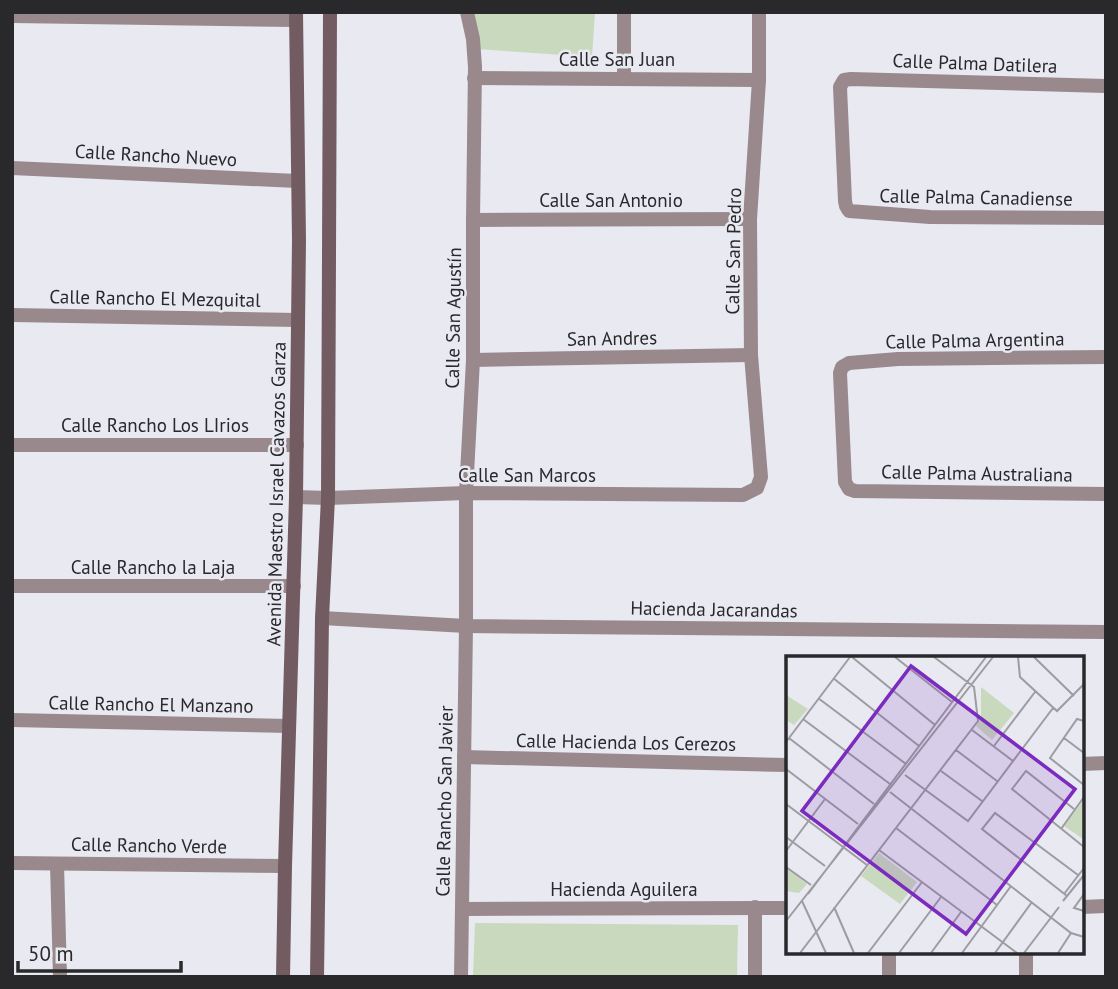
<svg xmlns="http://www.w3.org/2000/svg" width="1118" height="989" font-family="'PT Sans',sans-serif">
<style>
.green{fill:#c9d9bd}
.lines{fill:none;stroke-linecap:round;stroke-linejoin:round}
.street{stroke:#99898c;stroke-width:14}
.secondary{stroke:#725c61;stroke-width:14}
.labels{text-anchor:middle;stroke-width:5;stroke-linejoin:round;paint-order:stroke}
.street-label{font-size:19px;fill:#29292c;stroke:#e8e9f1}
.inset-road{fill:none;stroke:#9c9ca2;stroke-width:2}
.view{fill:#7b2cbf;fill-opacity:0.15;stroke:#7b2cbf;stroke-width:3.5}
.inset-edge{fill:none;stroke:#29292c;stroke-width:3.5}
</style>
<rect width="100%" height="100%" fill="#e8e9f1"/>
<g class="green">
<polygon points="475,12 595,12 592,57 477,49"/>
<polygon points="475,923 738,925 737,977 473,977"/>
</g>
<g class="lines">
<g class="street">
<polyline points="624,12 624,79"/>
<polyline points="12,16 296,20"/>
<polyline points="474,78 759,80"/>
<polyline points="1106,86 851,79 844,80 840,87 845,201 846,206 849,211 930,217 1106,218"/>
<polyline points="12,168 297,181"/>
<polyline points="473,220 750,219"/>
<polyline points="12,315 297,320"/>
<polyline points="1106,357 898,359 849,363 842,367 840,373 845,482 849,489 855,491 1106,494"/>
<polyline points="473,360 751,355"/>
<polyline points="12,445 297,445"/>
<polyline points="296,497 328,498 466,493 743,495 757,488 761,477 751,355 750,219 759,80 759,12"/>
<polyline points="12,586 294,586"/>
<polyline points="322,618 466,626 1106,632"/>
<polyline points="12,720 289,726"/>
<polyline points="464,757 787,765"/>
<polyline points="1081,764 1106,763"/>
<polyline points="12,863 285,866"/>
<polyline points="57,864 60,977"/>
<polyline points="1081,907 1106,906"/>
<polyline points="462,909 787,908"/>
<polyline points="889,952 889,977"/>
<polyline points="1026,952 1026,977"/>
<polyline points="461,977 466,626 466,493 473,360 473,220 475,67 473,39 467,12"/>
<polyline points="755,977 755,907"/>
</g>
<g class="secondary">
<polyline points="283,977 285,866 296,497 299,240 296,12"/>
<polyline points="317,977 322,618 328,498 330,12"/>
</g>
</g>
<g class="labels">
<g class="street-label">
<text x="617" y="66">Calle San Juan</text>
<text transform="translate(975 63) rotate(2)" y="7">Calle Palma Datilera</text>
<text transform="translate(156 155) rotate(3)" y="7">Calle Rancho Nuevo</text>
<text transform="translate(976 197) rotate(1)" y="7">Calle Palma Canadiense</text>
<text x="611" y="207">Calle San Antonio</text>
<text transform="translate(733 251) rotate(-89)" y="7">Calle San Pedro</text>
<text transform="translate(155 298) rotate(1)" y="7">Calle Rancho El Mezquital</text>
<text transform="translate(453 318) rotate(-89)" y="7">Calle San Agustín</text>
<text transform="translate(612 338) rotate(-1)" y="7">San Andres</text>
<text transform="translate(975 340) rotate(-1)" y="7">Calle Palma Argentina</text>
<text x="155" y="432">Calle Rancho Los LIrios</text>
<text transform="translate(977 473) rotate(1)" y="7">Calle Palma Australiana</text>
<text x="527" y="482">Calle San Marcos</text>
<text transform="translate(276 494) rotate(-89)" y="7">Avenida Maestro Israel Cavazos Garza</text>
<text x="153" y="574">Calle Rancho la Laja</text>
<text transform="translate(714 609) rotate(1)" y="7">Hacienda Jacarandas</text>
<text transform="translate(151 704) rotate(1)" y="7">Calle Rancho El Manzano</text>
<text transform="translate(626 742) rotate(1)" y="7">Calle Hacienda Los Cerezos</text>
<text transform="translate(444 801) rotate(-89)" y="7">Calle Rancho San Javier</text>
<text transform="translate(149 845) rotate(1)" y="7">Calle Rancho Verde</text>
<text x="624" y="896">Hacienda Aguilera</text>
</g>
</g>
<g transform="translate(786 656)">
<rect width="298" height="298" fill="#e8e9f1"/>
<path d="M195,31L228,57L206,84L190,70L195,61ZM0,39L22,53L8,69L0,64ZM297,145V183L278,170ZM93,197L131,226L114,248L75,220ZM0,211L21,228L13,237L0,235Z" fill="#c9d9bd"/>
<path class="inset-road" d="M66,1L149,69M109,1L166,46M232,1L234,21L271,55L298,28M248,1L288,40M47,22L133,90M32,42L120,108M17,63L104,128M298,65L291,63L264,102L298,129M186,74L227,105M3,82L88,148M278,82L298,97M0,86L64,1M208,90L249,36M170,94L211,125M0,113L72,168M155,115L196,145M119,119L182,165L267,52M104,136L285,277L298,281M0,148L81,209M288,153L240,115L226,133L298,191M110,172L211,249M275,173L298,141M0,181L39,210M93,194L231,297M0,195L39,143M0,211L25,229M22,238L200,1M278,238L298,212M298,238L288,252L298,255M281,240L196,173L209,157L292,219M16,245L40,297M277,245L298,219M48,251L68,297M0,265L207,1M14,297L192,65L188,31L148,1M82,297L136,226M113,297L155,241M145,297L175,256M176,297L225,230M209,297L246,246M238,297L273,251M272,297L285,277"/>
<path class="view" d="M125,10L289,133L180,278L16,155Z"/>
<rect width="298" height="298" class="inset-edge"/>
</g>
<rect width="1118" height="989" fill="none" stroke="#29292c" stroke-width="28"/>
<path d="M18 961v10h163v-10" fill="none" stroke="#29292c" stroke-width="3.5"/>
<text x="28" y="961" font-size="21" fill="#29292c" stroke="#e8e9f1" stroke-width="5" paint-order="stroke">50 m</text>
</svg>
